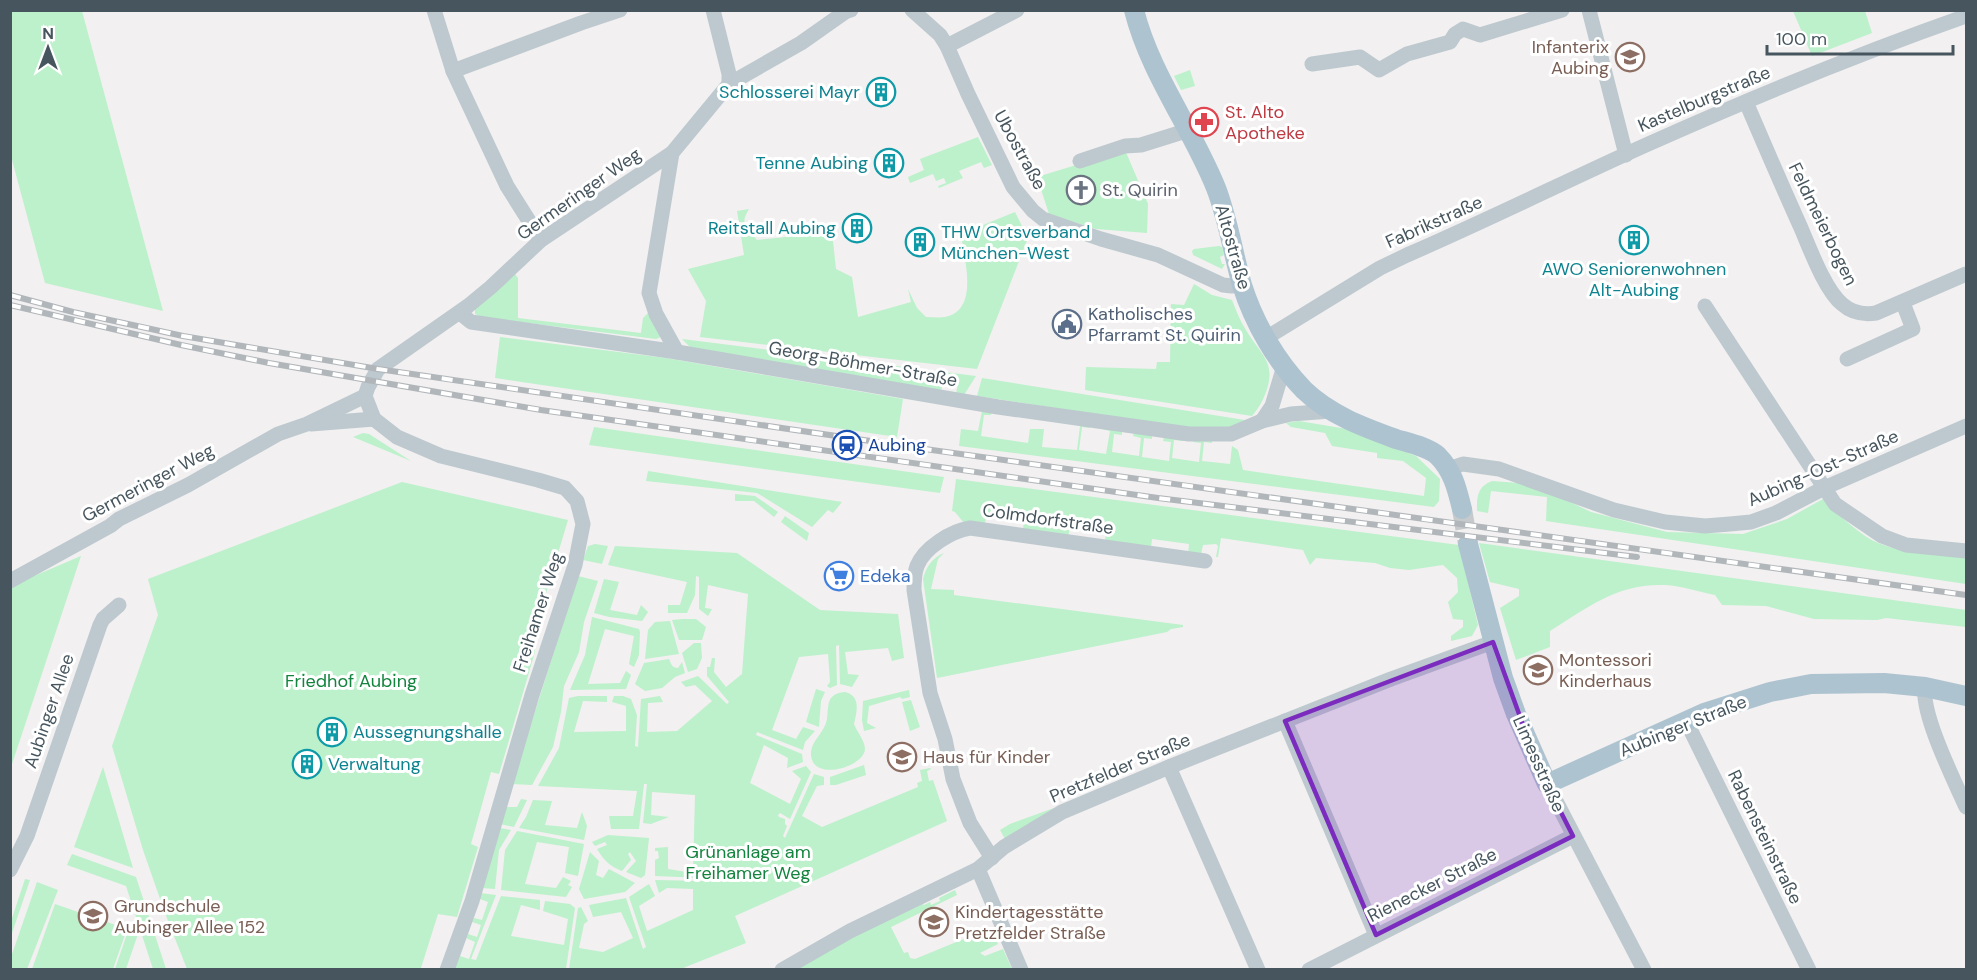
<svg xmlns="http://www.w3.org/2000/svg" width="1977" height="980" font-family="'DM Sans',sans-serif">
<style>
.green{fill:#bcf1cb}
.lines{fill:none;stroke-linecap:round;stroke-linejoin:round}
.major-tunnel{stroke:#c7cacc;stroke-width:20;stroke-dasharray:20 10;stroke-linecap:butt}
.minor{stroke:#bdc9cf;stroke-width:15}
.major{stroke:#aec3d0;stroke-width:20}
.rail-casing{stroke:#b1b6ba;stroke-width:6}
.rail{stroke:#fff;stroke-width:4;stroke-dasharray:11;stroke-linecap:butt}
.marked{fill:#7b2cbf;fill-opacity:0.2;stroke:#7b2cbf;stroke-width:4.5;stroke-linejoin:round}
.labels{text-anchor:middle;stroke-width:6;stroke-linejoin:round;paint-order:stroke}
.education-label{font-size:18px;fill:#785e54;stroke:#fff;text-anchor:start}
.culture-label{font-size:18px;fill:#0d838f;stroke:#fff;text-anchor:end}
.street-label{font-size:18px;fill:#47565e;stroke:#fff}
.health-label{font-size:18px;fill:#be3a42;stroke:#fff;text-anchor:start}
.worship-label{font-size:18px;fill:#5b616d;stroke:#fff;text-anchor:start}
.service-label{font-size:18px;fill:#4e5e75;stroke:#fff;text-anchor:start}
.transit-label{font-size:18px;fill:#164399;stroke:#fff;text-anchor:start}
.shop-label{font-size:18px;fill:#366cbe;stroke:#fff;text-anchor:start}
.park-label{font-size:18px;fill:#13843e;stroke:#fff}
</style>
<rect width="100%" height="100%" fill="#f2f0f0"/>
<g class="green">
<polygon points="10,11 82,11 163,311 45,283 11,156"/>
<polygon points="1793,11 1865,11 1872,33 1812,56"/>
<polygon points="1190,70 1195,86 1181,90 1174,76"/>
<polygon points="978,137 992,165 984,168 981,162 959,171 963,178 939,188 938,186 946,183 944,178 936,181 933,174 910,183 908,177 924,170 920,159"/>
<polygon points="1125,150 1148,204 1147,233 1096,229 1049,214 1037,177"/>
<path d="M749,209C739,225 747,227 757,240L832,232L836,269L852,277L858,317L911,302L908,289L917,308L926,317C932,317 939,318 945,317C980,310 964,259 961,234L1015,212L1028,238L977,369L700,337L706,301L688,269L744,255L737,211Z"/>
<polygon points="1219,246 1222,247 1224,255 1220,257 1222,264 1225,264 1222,269 1193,255 1192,251 1194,249"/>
<polygon points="515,274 518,278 518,318 641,333 643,318 649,312 661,337 656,339 481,317 475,314 475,309"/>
<path d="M1194,284L1212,295L1232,300C1236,310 1240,321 1246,330C1260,354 1277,362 1266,392C1263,401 1258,409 1252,416L1085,390L1086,367L1156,369L1157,362H1170L1171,304L1184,305Z"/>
<polygon points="500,337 666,358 903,399 897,437 495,378"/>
<polygon points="682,339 976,376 964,395 956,394 958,383 944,381 941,391 693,350"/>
<polygon points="982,378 1251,421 1234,429 1199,430 977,396"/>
<polygon points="982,411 992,412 991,415 984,415 981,436 1028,443 1030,429 1044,429 1042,447 1077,450 1080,426 1090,426 1090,428 1082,427 1079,450 1106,454 1110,431 1102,429 1103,428 1122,431 1122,435 1114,434 1112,452 1139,456 1141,438 1133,436 1134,432 1152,434 1152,439 1144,438 1142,457 1169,461 1171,442 1163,441 1164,437 1183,438 1183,441 1174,440 1172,458 1199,462 1201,443 1193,442 1194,439 1212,441 1212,443 1204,442 1202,461 1230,464 1232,446 1238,450 1243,470 1424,496 1426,478 1403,461 1377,458 1377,453 1332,446 1325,433 1291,427 1286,423 1299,421 1347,429 1416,456 1440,479 1439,501 1434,507 959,446 961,429 978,431"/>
<polygon points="594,427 944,477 940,493 589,445"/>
<polygon points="363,433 369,434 411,461 353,437"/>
<polygon points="648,471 842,502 833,513 828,510 812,527 757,493 646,481"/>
<polygon points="956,479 1459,545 1478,625 1472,636 1451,641 1451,636 1463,627 1463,620 1453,619 1448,602 1458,592 1457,578 1443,565 1409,570 1390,568 1375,563 1316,558 1310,565 1303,550 1221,538 1218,557 1216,557 1218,546 1216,544 1203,545 1201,554 1188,554 1189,544 1152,539 1151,548 1105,542 1106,533 1070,528 1068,537 1023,530 1024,521 986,516 985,524 964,523 955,512 952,511"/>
<path d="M1492,481L1519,483L1551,493L1591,512L1667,532L1743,534L1787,519L1823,499C1837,513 1859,535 1878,543C1905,554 1938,554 1966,558V584L1546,521L1547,497L1491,491L1488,513L1477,511C1477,497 1477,487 1492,481Z"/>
<polygon points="402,482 568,520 535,630 535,652 499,774 491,772 471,844 478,847 457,917 438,914 421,968 413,970 187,969 165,913 143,850 112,746 158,615 148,579"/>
<polygon points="735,494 755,496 778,512 774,517 754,501 735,501"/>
<polygon points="785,516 809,533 807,541 781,522"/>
<path d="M1479,543L1966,610V627L1886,618L1877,620L1814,619L1766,606L1722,605L1715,595C1699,592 1682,586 1665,585C1618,583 1588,607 1550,631V647L1516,660L1500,608L1519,596V589L1490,582Z"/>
<polygon points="595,544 608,546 602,564 583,560 588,546"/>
<polygon points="615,546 737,553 820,610 898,614 904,658 892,661 888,648 845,652 848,674 859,675 852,687 840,684 839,645 836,646 837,685 830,688 827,686 830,682 828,654 799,657 772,730 796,739 803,727 815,731 805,742 803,750 757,732 756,735 802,754 803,762 787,768 788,758 764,745 750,783 790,804 801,779 792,771 806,766 811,772 790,819 780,813 778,815 779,817 785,819 785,824 787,826 783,836 785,838 814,774 824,777 824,785 817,786 802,816 822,827 918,787 917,783 922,781 920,770 930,768 931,769 927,771 929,781 933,780 947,821 735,916 746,943 688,966 679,970 569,969 578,908 581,907 588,921 584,924 579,948 603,952 633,938 621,912 593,917 589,905 626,898 643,949 646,947 629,897 649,884 655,896 639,906 647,931 693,910 693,889 667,888 659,893 655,880 703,881 703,878 655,876 655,860 659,858 658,851 655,851 655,848 668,847 668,869 693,873 695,795 652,792 651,815 669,817 651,824 643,823 647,784 644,784 639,829 611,829 609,816 633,816 637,791 538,786 559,748 569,698 578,696 607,696 607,702 583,701 574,732 626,731 626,706 612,702 614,696 623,696 631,699 637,715 635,746 638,747 641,699 660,696 663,702 648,703 647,732 677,731 712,701 695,685 686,687 681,682 698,676 727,704 729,702 707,676 707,667 710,667 712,658 715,658 714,672 726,687 742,674 748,594 708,585 705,608 712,609 708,616 699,609 699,577 696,576 695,595 687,613 668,613 668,605 680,605 687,582 608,565"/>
<path d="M944,553L938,559L931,589L954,590V595L1183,625V627L1171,629L1167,632L937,678L923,579C926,567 932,558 944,553Z"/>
<polygon points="81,556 11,767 11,588 27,579"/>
<polygon points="578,576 598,581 584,622 579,652 564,686 561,712 553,747 532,785 512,784"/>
<polygon points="604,579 619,582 610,610 637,615 641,605 648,612 642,621 609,617 594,613"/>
<polygon points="592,617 639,629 640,632 639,655 634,667 629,664 634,636 605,629 588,684 620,683 626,671 631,675 626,689 570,690 585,655"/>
<polygon points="683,619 696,619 706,627 702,640 679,640 672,620"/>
<polygon points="670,621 679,654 645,659 648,630 655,622"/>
<polygon points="694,643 701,643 702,658 697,669 688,672 682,653"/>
<path d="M669,659C671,664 672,668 678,668L682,662L685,673L675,677L662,688L645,691L635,684L644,663Z"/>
<polygon points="816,689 825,692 821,701 819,727 806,722"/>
<polygon points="909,690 910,697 902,699 900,697 869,706 867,723 876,728 864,731 862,720 863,701"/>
<path d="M845,692C861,696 857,711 854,724C857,732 865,741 865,749C864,768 809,783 811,752C812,740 825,732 827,719C829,704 826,694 845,692Z"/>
<polygon points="911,700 920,727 910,731 902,702"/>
<polygon points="864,765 866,775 836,785 830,785 830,777"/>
<polygon points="103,767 133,868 74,847"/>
<polygon points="521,799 527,800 514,827 500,824 506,807 517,807"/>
<polygon points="533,800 552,801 545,825 577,828 582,812 587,826 584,840 519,828 526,817"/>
<polygon points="1054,808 1005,839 1000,830 1010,824"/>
<polygon points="500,828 511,830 499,850 495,889 482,888"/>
<polygon points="517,831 584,844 578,876 565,873 569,847 537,842 525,884 556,888 563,877 571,881 568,885 572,887 566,897 501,890 505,850"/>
<path d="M608,835L649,838L645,875L641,878L626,872L636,861L630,852L628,854L631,860L622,871C609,866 604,860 597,849L607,845L605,842L595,846L592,842Z"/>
<polygon points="590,852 599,861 596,875 603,878 609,869 635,883 625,892 584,899 579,889"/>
<polygon points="72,854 136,877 166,969 153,969 126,886 67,865"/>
<polygon points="25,879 30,880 11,936 11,921"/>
<polygon points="37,882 58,890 27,969 11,969 11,957"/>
<polygon points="955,890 957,895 891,927 904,953 908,952 910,958 915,959 966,938 969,940 992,930 998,944 980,953 985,956 1003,949 1012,969 794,970 856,935 922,904 924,905 930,902 931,905 940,901 939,898"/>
<polygon points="480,893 496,895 471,959 476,960 501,896 540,900 540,910 521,905 511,936 564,945 568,919 543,911 545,901 570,904 575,908 566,969 454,970 460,956 469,959 475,942 466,938 468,934 477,937 481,925 472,922 474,918 482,920 488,902 480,899"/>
<polygon points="55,904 127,929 113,969 32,969"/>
<polygon points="128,931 138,934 126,969 115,969"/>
</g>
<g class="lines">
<polyline class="major-tunnel" points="1462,509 1468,544"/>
<g class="minor">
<polyline points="434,10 453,71 507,186 541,240"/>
<polyline points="713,10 729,74 729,84"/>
<polyline points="912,10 940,35 947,46 968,94 1013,187 1033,211 1043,219 1101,239 1158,255 1223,285 1232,286 1243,285"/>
<polyline points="1589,10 1626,155"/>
<polyline points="947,46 1017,10"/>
<polyline points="1312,64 1360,57 1379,70 1407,54 1450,42 1455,34 1463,29 1480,35 1562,10"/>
<polyline points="453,71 581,23 620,10"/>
<path d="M1746,102C1764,144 1782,186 1801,228C1810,249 1825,290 1842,304C1852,313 1863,315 1876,313L1966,274"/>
<polyline points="672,153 649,293 656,314 677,352"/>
<polyline points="1080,161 1125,146 1141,145 1189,130"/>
<polyline points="1705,306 1835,504 1882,536 1906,545 1966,551"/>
<polyline points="460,313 471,322 677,352 998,407 1189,434 1231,434 1262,421 1291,414 1331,411"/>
<path d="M1266,338L1380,268L1407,255C1488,220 1566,181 1646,145C1751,98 1858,54 1966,16"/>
<polyline points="1847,359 1913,329 1903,303"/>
<polyline points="365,396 374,419 397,437 441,456 538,480 565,488 577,501 583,524 575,565 532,695 472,901 447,970"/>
<polyline points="1262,421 1272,406 1284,366"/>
<polyline points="311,424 374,419"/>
<polyline points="1448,469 1463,464 1499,469 1614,510 1665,522 1705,526 1730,524 1751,522 1776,513 1824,488 1966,426"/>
<polyline points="10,581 110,526 119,519 188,485 278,434 307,424 365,396 368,387 378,369 468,306 491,287 541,240 672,153 729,84 801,43 845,12 851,10"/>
<path d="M1925,687C1921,714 1954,780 1966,807"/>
<polyline points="1285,721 1376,935"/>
<polyline points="1686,721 1809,970"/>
<polyline points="1169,767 1258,970"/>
<polyline points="1547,784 1644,970"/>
<path d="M992,858L970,823L953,779L945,739L930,693L914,590C914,582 914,574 917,566C924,548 951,531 970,528L1205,561"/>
<polyline points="978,869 1021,970"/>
<polyline points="10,870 27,836 100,625 103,619 119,605"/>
<polyline points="782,970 850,931 978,869 1004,847 1062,812 1169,767 1391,679 1493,642"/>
<polyline points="1309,970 1573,836"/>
</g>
<g class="major">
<path d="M1134,10C1150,74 1192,128 1216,188C1228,219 1233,253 1242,285C1254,323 1276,361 1304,390C1330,415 1363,427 1396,439C1409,443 1428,447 1438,456C1453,471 1457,489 1462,509"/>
<polyline points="1468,544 1503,678 1516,714 1547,784 1704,713 1770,692 1811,684 1884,683 1925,687 1966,696"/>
</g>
<g class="rail-casing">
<g id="rail">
<polyline points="10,295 73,312 183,336 378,369 932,450 1966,595"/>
<polyline points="10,305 181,345 269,363 541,410 1158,498 1637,557"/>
</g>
</g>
<use href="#rail" class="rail"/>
</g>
<path class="marked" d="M1493,642L1539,769L1573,836L1376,935L1285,721Z"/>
<defs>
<g id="school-ring" transform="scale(1.5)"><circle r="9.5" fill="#fff" stroke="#8d6e63" stroke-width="1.5"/><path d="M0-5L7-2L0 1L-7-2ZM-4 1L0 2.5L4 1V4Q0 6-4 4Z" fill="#8d6e63"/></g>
<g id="building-ring" transform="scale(1.5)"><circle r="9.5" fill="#fff" stroke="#0f9aa8" stroke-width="1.5"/><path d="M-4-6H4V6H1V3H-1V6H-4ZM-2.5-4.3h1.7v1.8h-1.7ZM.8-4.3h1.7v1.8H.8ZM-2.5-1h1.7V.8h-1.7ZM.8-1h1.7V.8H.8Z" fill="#0f9aa8"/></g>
<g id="pharmacy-ring" transform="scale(1.5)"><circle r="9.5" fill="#fff" stroke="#e0444e" stroke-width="1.5"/><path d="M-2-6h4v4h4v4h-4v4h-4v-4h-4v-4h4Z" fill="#e0444e"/></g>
<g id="church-ring" transform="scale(1.5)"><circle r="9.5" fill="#fff" stroke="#6b7280" stroke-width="1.5"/><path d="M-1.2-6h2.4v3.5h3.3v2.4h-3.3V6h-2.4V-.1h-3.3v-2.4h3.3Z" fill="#6b7280"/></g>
<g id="civic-ring" transform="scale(1.5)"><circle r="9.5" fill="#fff" stroke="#5c6f8a" stroke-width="1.5"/><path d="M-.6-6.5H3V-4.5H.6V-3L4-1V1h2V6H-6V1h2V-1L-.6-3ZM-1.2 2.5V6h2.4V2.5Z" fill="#5c6f8a"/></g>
<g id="station-ring" transform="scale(1.5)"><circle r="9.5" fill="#fff" stroke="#1a4fb4" stroke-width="1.5"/><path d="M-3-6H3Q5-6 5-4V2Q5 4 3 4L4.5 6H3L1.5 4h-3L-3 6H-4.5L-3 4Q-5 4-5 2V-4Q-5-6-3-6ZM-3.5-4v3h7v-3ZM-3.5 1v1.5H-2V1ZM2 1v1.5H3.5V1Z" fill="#1a4fb4"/></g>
<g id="supermarket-ring" transform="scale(1.5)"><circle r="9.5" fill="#fff" stroke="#3f7fe0" stroke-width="1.5"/><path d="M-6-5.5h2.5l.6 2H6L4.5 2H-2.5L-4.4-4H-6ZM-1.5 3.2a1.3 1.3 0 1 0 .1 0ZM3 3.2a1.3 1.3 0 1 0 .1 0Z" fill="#3f7fe0"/></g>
</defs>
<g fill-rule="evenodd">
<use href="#school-ring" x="1630" y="57"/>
<use href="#building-ring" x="881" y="92"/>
<use href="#pharmacy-ring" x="1204" y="122"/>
<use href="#building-ring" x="889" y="163"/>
<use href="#church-ring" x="1081" y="190"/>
<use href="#building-ring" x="857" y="228"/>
<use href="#building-ring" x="1634" y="240"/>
<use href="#building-ring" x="920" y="242"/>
<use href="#civic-ring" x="1067" y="324"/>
<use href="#station-ring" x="847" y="445"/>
<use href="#supermarket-ring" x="839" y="576"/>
<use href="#school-ring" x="1538" y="670"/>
<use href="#building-ring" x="332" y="732"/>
<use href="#school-ring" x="902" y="757"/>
<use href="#building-ring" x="307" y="764"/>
<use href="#school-ring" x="93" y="916"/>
<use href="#school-ring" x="934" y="922"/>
</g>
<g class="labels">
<g class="education-label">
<text x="1609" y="53" text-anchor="end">Infanterix<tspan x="1609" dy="21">Aubing</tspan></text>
<text x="1559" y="666">Montessori<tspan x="1559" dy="21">Kinderhaus</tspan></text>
<text x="923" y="763">Haus für Kinder</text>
<text x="114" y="912">Grundschule<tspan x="114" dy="21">Aubinger Allee 152</tspan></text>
<text x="955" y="918">Kindertagesstätte<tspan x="955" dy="21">Pretzfelder Straße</tspan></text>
</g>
<g class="culture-label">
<text x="860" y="98">Schlosserei Mayr</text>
<text x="868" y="169">Tenne Aubing</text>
<text x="836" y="234">Reitstall Aubing</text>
<text x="941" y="238" text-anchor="start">THW Ortsverband<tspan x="941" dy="21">München-West</tspan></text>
<text x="1634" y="275" text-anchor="middle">AWO Seniorenwohnen<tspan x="1634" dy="21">Alt-Aubing</tspan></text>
<text x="353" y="738" text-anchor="start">Aussegnungshalle</text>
<text x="328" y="770" text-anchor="start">Verwaltung</text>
</g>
<g class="street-label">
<text transform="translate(1704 99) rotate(-23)" y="6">Kastelburgstraße</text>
<text transform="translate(1020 150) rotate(61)" y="6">Ubostraße</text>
<text transform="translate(579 194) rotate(-35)" y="6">Germeringer Weg</text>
<text transform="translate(1434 222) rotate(-24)" y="6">Fabrikstraße</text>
<text transform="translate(1823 224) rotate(64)" y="6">Feldmeierbogen</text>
<text transform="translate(1233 247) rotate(74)" y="6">Altostraße</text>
<text transform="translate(863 364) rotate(10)" y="6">Georg-Böhmer-Straße</text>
<text transform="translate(1823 468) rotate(-24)" y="6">Aubing-Ost-Straße</text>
<text transform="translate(148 483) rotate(-28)" y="6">Germeringer Weg</text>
<text transform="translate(1048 519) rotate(8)" y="6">Colmdorfstraße</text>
<text transform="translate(538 612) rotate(-72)" y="6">Freihamer Weg</text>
<text transform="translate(49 711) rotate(-71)" y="6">Aubinger Allee</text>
<text transform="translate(1683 726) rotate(-22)" y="6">Aubinger Straße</text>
<text transform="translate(1539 764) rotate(66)" y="6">Limesstraße</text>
<text transform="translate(1120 768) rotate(-23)" y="6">Pretzfelder Straße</text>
<text transform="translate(1765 837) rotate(64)" y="6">Rabensteinstraße</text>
<text transform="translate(1432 885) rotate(-27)" y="6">Rienecker Straße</text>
</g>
<g class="health-label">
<text x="1225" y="118">St. Alto<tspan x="1225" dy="21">Apotheke</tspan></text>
</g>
<g class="worship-label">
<text x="1102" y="196">St. Quirin</text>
</g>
<g class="service-label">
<text x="1088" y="320">Katholisches<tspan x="1088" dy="21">Pfarramt St. Quirin</tspan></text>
</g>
<g class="transit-label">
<text x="868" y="451">Aubing</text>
</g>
<g class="shop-label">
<text x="860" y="582">Edeka</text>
</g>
<g class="park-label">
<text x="351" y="687">Friedhof Aubing</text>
<text x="748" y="858">Grünanlage am<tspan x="748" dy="21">Freihamer Weg</tspan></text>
</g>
</g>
<rect width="1977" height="980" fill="none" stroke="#47565e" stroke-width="24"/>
<g transform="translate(48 48)" stroke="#ffffff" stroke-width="4.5" paint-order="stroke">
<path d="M0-4.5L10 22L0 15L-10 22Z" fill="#47565e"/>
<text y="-9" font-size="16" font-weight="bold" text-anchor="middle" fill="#47565e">N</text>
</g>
<path d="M1767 45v9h186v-9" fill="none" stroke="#47565e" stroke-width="3"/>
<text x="1776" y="45" font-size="18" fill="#47565e" stroke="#ffffff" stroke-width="4.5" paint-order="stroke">100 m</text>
</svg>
